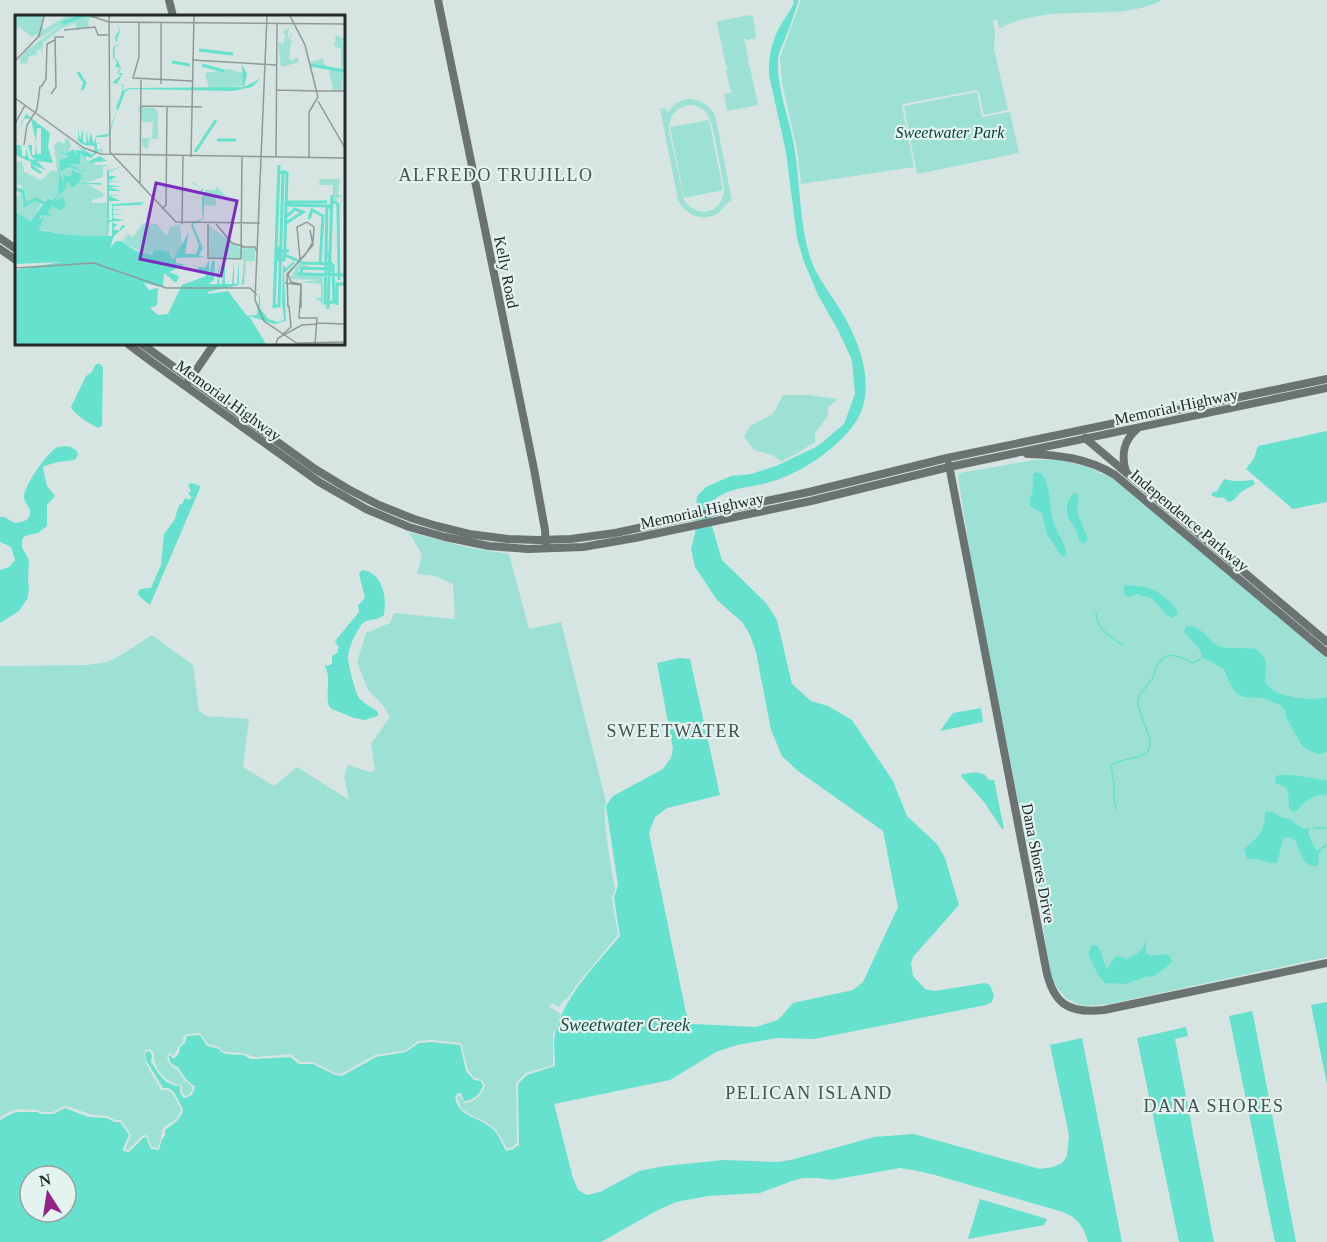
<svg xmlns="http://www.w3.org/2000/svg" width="1327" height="1242" font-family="'Times New Roman',serif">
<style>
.green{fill:#9de1d5;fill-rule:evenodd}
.water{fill:#66e1ce;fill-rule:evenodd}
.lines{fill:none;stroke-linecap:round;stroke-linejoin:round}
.stream{stroke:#66e1ce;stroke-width:1.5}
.secondary{stroke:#6a7371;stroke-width:8}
.labels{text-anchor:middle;stroke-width:4.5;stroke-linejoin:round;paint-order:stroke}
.park-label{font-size:16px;font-style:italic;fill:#07423a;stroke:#e3f3ef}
.street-label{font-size:16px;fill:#242a29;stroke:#e3f3ef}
.neighbourhood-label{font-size:18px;letter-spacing:1.5px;fill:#45524f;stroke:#e3f3ef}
.water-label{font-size:18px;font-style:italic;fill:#184e46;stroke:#e3f3ef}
.inset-river{fill:none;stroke:#66e1ce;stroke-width:3}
.inset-road{fill:none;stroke:#8f9a98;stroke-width:1.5}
.view{fill:#7b2cbf;fill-opacity:0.15;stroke:#7b2cbf;stroke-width:3}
.inset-edge{fill:none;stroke:#242a29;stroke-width:3}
</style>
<rect width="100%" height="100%" fill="#d6e5e2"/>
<g class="green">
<path d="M801,0H1162C1136,14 1104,12 1075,13C1049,13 1023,17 999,28L997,19L993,20L995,32L994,49L1008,110L984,115L979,92L977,90L903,104L902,106L914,167L801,184L797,149L782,83L780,57Z"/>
<polygon points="750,15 753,16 756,36 755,38 747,40 744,38 743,40 745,42 749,62 748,64 750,67 758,105 727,111 724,94 733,92 730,90 726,71 728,68 726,66 722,47 723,45 721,43 717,23 718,21"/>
<polygon points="977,92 982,117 1010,112 1019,153 917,174 904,106"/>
<path d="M687,99C700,99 708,104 715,115L732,201C725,202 724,209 718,213C703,223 685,215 678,200L660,109L665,108L667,113L676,103ZM689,105C696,105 701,107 706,112C714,121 721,173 724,188C724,213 698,220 684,200L669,130C669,116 675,108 689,105Z"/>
<polygon points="709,120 723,190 684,198 670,127"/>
<polygon points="783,395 808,395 838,399 828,407 828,416 815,433 815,442 796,454 781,461 772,455 754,450 744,437 750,426 773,414"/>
<polygon points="1033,460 1060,460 1091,468 1115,480 1327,658 1327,957 1109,1004 1088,1006 1080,1005 1067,999 1057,988 1051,975 1041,914 976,591 958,476 960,473"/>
<path d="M409,532L470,548L509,554L529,629L561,622L606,802C601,814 612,872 615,889L612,898L618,935L575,987L569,997L564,1000L559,1007L552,1003L549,1007L555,1010L561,1015L553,1035V1065L526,1073L516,1083L517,1142L513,1147L507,1148C503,1142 499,1133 494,1128C483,1117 460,1116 457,1098L459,1095L465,1103C475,1102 480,1096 485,1087C483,1079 482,1079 474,1078L468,1070L461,1043L431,1040L418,1041L406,1050L375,1055L341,1074L335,1073L313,1062H300L291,1054L257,1057L251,1056L244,1053L226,1052L221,1050L219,1047L208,1044L200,1033L186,1034L183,1038V1042C178,1046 177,1051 173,1056L169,1053L167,1056C168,1062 170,1067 177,1069L185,1081L193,1087L190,1094L185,1096L182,1093L181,1085C165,1083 153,1068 154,1053L150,1049L145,1050C141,1061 156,1079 161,1090H168L172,1093L181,1109L180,1113L176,1119L163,1128C162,1135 160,1141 158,1148L152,1147L149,1142L148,1136L146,1135L142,1136L128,1150L125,1149L131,1135L121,1120H115L107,1116L89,1114L70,1107L64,1106L53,1112H42L37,1110L18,1109L11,1111L0,1117V666L87,665L107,662L118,657L152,635L193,665L199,711L206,716L249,719L243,767L274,786L297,767L349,800L344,777L348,765L370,772L375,770L371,744L390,717L382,704L368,690L357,662L366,633L390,623L394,613L455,619L453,584L435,576L417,574L422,555Z"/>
</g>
<g class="water">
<path d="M793,0H798V2C794,15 789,28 784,41C782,46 779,52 778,58C776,90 791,121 795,152C800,186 800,228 811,260C818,279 831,294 841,311C860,342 878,390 855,423C837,449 800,474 770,482C747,489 732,485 711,502L712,526L722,560L766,603L777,620L792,684L811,701L828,706L852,720L893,781L907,816L937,844L945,858L959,905L913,957L911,964L913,976L925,989L934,991L985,983L990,985L994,995L992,1002L986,1005L814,1039L777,1038L737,1045L716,1052L670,1080L554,1104L573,1178L578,1190L587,1195L600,1192L639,1171L665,1166L724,1160L776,1162L791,1160L874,1137L914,1134L1040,1169L1053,1167L1062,1163L1067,1156L1069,1135L1050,1045L1082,1038L1122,1242H1088C1084,1227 1078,1218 1063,1212L935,1175L913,1170L900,1168L832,1180L818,1178H803L792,1181L760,1193L708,1196L676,1202L656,1211L601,1242H0V1120L13,1113L19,1112H37L42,1114H54L65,1108L88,1117L107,1118L114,1122H120L129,1135L123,1148V1151L129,1152L143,1138L147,1137L148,1143L151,1149L159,1150L162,1139L165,1136V1130L177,1121L182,1114L183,1109L174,1092L169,1088H163L146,1060L145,1055L146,1052L149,1051L152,1055L151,1062C159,1074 164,1085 180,1086V1093L183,1097L185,1098L192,1095L195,1086C186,1082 183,1074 178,1067L175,1066L170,1062L169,1055L174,1059L179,1053L180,1047L185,1043L187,1036L200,1035L207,1046L219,1049L220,1051L226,1054L244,1055L250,1059H257L290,1057L299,1064H313L335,1075L342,1076L376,1057L406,1052L419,1043L431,1042L460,1045L466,1071L474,1080L481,1081L483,1086C479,1095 474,1100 464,1101L461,1093H458L455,1098C459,1118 481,1117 494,1130C499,1136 502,1144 506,1151L514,1149L518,1145L519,1149L518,1084L527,1075L555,1066C555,1056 553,1043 555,1034C565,995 595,966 620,936L614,898L618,885L606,806L613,796L663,769L671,758L673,749L657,663L679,658L690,659L720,795L667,808L655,817L649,833L686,1013L692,1024L756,1027L778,1020L793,1003L853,990L863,982L898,907L883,831L798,771L782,756L771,730L756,652L750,635L742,622L717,600L695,567L691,549L695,533L697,496L706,487L731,476L751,474L776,466L818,446L844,424L855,394L852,360L838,330L818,295L804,262L797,238L786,152L769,75C768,59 772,41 779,28C784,19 790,12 794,3ZM30,1176H66V1212H30Z"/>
<path d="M96,364H100L103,367L102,426L98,428C89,423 76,416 71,407L86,376L91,373Z"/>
<polygon points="1327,431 1327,502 1293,509 1246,469 1254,458 1258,446"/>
<path d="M65,446L71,447L77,451L78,455L75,460L58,462L44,466L43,469L47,486L55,496L47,505V526L38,533L25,536L22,540V547L29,560L28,579L29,590L27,599L19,611L0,623V570L9,567L15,560L11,547L0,542V517H4L15,523C21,522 30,521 30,513C31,507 24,504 24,496C25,485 46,454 56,448C59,446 61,447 65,446Z"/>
<path d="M1035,472L1042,474C1051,488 1049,505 1053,521C1056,533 1068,545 1066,556L1062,557L1047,534L1042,513C1021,503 1033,501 1033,485C1033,479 1031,477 1035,472Z"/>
<path d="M1224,479C1233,482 1244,481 1253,480L1255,484C1251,487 1247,488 1243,491C1236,495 1236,501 1228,502L1223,497L1218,498L1211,495L1212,493L1217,491Z"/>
<polygon points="192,483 200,486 200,488 150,605 139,596 138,593 140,589 151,588 161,565 164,534 175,519 177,511 180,504 182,504 185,498 190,500 191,497 188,493 191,491 188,484"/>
<path d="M1074,493L1079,495L1077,512L1088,539L1085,543H1082C1077,539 1079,536 1076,530C1075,526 1072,524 1070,521C1065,512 1066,500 1074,493Z"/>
<path d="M362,570C383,572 387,598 384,615C378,621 369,618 363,623C357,629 348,649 348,657C348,665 355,691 359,698C364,704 372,707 378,712V716L364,720L354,718L332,709L329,706C325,692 332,676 324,665L327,666L332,664V656L338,652L337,649L339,648L335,641L359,612L358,605L365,598L359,574Z"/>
<path d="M1126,585C1148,587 1153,586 1170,602C1174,607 1176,607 1178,614L1173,618C1163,615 1160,604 1151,598C1147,596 1142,597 1137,594L1128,597L1125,596L1123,588Z"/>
<path d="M1186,626C1202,625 1207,640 1219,646C1227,650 1246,646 1258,650L1266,661L1265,682C1276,699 1309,701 1327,697V752L1318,754L1308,750L1302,746L1287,719L1284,709L1280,705L1263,698L1243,697L1236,693L1229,682L1224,669L1204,658L1201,659C1204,648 1190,641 1184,632Z"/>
<polygon points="981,708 983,722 940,731 953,713"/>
<polygon points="976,772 985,775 989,780 994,780 1004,829 1002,829 984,802 961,776 962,774"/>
<path d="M1279,775C1296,774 1311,779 1327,780V794C1317,795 1309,798 1302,805C1295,812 1302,808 1293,812L1289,808C1289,803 1289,791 1285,787C1284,786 1278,784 1276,784L1275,777Z"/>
<path d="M1268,811L1275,813L1282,818L1290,819L1297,825L1304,829L1314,828L1309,829L1308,833L1316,850L1322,848L1318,856L1319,862L1317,866C1304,868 1299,851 1296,841L1288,837L1283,839L1277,863H1270L1258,859H1247L1244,849C1258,837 1265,833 1265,812Z"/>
<path d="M1145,942H1146V953C1153,959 1161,952 1169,955L1172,961L1169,965L1153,977L1148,976L1125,984L1105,983L1098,975L1088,954L1092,945H1096C1103,951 1102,961 1107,969L1114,958L1117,956L1128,959C1137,953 1142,953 1145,942Z"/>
<polygon points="1327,1002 1327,1085 1311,1005"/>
<polygon points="1252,1011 1254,1019 1296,1242 1275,1242 1229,1016"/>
<polygon points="1186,1027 1188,1036 1175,1039 1176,1044 1214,1242 1179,1242 1137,1038"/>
<polygon points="980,1199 1047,1219 1044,1225 968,1239"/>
</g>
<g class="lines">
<g class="stream">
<path d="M1096,613C1097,630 1111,637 1124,646"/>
<path d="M1116,809L1114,799V784L1111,765C1121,758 1139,760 1147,752C1157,742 1138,715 1138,703C1138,692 1147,688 1152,679C1154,675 1155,670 1157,666C1166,648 1180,657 1193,663L1201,659"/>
<polyline points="1314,828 1327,828"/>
<polyline points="1322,848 1327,845"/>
</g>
<g class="secondary">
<polyline points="169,0 173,16"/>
<polyline points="438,0 534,469 545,530 546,544"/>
<polyline points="0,238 16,249"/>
<polyline points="0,249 16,260"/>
<polyline points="128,344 152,362 319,482 366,509 409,527 445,537 489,546 528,549 583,547 635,538 811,501 949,467 1327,388"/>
<polyline points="142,344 315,469 348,489 379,505 414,519 437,526 469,534 508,539 538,540 571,539 615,533 809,492 947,458 1327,379"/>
<polyline points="188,382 214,344"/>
<polyline points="1085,438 1327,642"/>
<path d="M1027,454C1059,455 1088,458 1115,475L1327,653"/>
<path d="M949,465L1046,969C1053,1004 1069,1014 1104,1010L1327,963"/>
<path d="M1126,472C1121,455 1123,441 1137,429"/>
</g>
</g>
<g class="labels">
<g class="park-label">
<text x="950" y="138">Sweetwater Park</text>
</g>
<g class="street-label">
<text transform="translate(507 272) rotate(79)" y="6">Kelly Road</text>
<text transform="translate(229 400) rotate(36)" y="6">Memorial Highway</text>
<text transform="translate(1176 406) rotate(-12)" y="6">Memorial Highway</text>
<text transform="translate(702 510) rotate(-12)" y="6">Memorial Highway</text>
<text transform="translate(1190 520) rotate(40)" y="6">Independence Parkway</text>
<text transform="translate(1039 863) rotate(79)" y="6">Dana Shores Drive</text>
</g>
<g class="neighbourhood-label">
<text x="496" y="181">ALFREDO TRUJILLO</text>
<text x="674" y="737">SWEETWATER</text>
<text x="809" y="1099">PELICAN ISLAND</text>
<text x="1214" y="1112">DANA SHORES</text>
</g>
<g class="water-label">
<text x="625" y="1031">Sweetwater Creek</text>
</g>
</g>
<g transform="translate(15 15)">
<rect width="330" height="330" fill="#d6e5e2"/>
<path d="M0,1H28V15L52,1H85L74,4L73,12L61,15V8L47,13L28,28L27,40L26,35H21L23,40L14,41L12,48L7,49L4,45L10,37L50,7L25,23L21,19L17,22L4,12L0,16ZM274,13L272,26L277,16L275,25H280L276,26L274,43L277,46L282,42L285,47L266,52L263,27L268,29L271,20L267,17ZM321,20L330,24L327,76L318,75L314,55L294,48L308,43V48L314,53L326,54V34L319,31ZM214,54L228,58V71L194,73L190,58ZM123,92L140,93L143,98V124H134L133,134L127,131V123H137L138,107H127ZM52,122L56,130L53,139H48L53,144L45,145V177L37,185L34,181L27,187L17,205H9L0,197V177L2,182L5,179L0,174L6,175L8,188L11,179L5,169L0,172V148L7,146L9,157L26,165L37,155L42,156L39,130L44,126L49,129ZM67,138L71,148L81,146L79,150L88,151V162L71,168L88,178V182L77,185V188H93L92,221L52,220L24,214L26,201L37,191L46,196L50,190L52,194L49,182L39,186L50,176L52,166L57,173L67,161L58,156L56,161L48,160L49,167L46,157L57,152L67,157L69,156L55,151L57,147L65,149ZM305,164H325L323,179L327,181L325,201L326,182L321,183L323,187L318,184V170H304ZM201,171L211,181L218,180L201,183V191L188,190L190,175H201ZM128,208L142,209L152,221L155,212L165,209L167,233L158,245L156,238L139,234L134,240L108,228L113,219L118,222ZM193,210L226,234L240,232V246H231L230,269L228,244H194ZM283,248L295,252L285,253L283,260L308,261V289L299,283L306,282V269L284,267L304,265L275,264Z" fill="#9de1d5"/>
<path d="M102,7L105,16L103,22L101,23L103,25L101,27L104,30L99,33L100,38L99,43L103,46L106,54L103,58H108L102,69H107L109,70L107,79L110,75L114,73L228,72L227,50L232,59L229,72L246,63L237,72L218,76L115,74L106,79L108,70L97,68L106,60L102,58L105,53L100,52L102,47L98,43V32L103,30L101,27L100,22L104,16ZM102,94L95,118L92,122H81V128L87,129H82V135L87,134L88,139L85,135L76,143L70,141L72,147L85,141L92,146L72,148L66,138L65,149H55L67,156L71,151L69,156L67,157L55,152L45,157L49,167L48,160L56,161L57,155L67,160L64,168H86V170L63,168L57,173L52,166L50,175L39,186L49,182L52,194L50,190L46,196L37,191L33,198L38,201L26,200L24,205L29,202L24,215L53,220L92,221V151L78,150H92L93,156L107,151L94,157V161H102L94,166L107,167H94V170L107,172H94L106,176H94V180L106,181H94L106,186H94V205H97V189L129,187L126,190L98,191V194L110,195H98V199H110L98,200V203L110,205L94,207L93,221H97V207L102,210L98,214L104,216L107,210L111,211L99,221L95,233L101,226H107L116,209L107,227L121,236L136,240L139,234L154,237L158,245L174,217L170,239H181L184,230L176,211L177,208L188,203L187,193V183L189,179V174L186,179V174L176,167L179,168L186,174H188L189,175V203L178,210L188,233L184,240L189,242L161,243V248L190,253L194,245V263L197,246H200L199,265L194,269H202L204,246V269H207L210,247V269H217L219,246V269H222L224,246V270H227L229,246V269L192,277L194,279L213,276L232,301L242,300L245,276V293L253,304L263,307L269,305L267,287L268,250L271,253L278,247L280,248L269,258L271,306L259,309L234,301L251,329H0V255L47,247L0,249V197L16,206L33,182L37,181L33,183L37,185L43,180L45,145L53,142L46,137L44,134L50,139L59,134L61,140V135L68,136L60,130L78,140L80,131L69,130L63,126V114L65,125L68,114V127L71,128L72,114L73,129L76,118L79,129L81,121L93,119ZM169,250L182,251L184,256H191V261L167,270L153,299L143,300L135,293L142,290L143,273L134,275L129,268L148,272L149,258L161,268L164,261L154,257ZM11,99L35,118L33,132L38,148L22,146L31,155L17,150L27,157L25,159L16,153V147L0,140V130H6L7,141H11V133L14,144L21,145L16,141L13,130H17V140H20L21,128L22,139H26V113H22L21,127L16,104L10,103L0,121Z" fill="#66e1ce" fill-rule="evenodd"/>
<path class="inset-river" d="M47,8L68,1M184,35L218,39M157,47L175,50M187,50L209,56M295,50L330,56M63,57L70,68L67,75M102,94L109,76M202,125H221M180,137L201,105M267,156L272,158L270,226V234L269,236V245H264L262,232L267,236H274M0,173L8,176L10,190L20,184L29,188M317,186L323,189L324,265M271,187H312M269,190L315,191L316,195M312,190L310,288L319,287L318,249M294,204L297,195L308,201L305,249M271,208L288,197L280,194L271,202M310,237L315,243L313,254M268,239L288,248L318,249M282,259L330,260M286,259L287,253L318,254M322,290V269H330M259,291H264L268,158L263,157M259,293L264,150M313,294L317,180"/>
<path class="inset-road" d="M76,1L94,7M94,1L95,137L161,207L245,208M252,1L240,285L249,306L283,329M275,1L290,30L303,82L294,97V143M94,7L330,9M124,7V42L118,63L177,66M49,15L80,12L83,20H94M177,45L261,50M0,46L24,21L29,1M146,69V7M26,72L31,64L32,29L40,25M261,75L301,76M301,76H330M36,79L41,72L40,22H49M0,83L69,133L86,139L330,143M303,86L330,133M126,91L187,92M0,109L10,90M9,130L12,110L22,94L25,71M176,142L179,1M261,142L262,8M125,169L126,65M147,194L151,190L152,91M167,209L168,141M193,209V243L226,244L227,141M201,209L217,228L230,232M226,232H240L242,237M0,253L79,248L151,273H235L242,280M270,268L286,270L284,303H302L300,329M273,292L272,259L290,240L298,227L299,212L292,207L282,212L285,244M286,293V269L276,267L273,259L298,230L295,215M302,308L330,309M267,320L276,312L274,291M283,328L330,327M261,329L263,323L287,310L302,309"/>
<path class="view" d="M141,168L222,186L206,261L125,244Z"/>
<rect width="330" height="330" class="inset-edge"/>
</g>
<g transform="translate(48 1194) rotate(348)"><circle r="28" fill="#e3f3ef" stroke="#97a3a0" stroke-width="1.5"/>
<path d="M0-4.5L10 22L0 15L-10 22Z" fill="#902487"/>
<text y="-9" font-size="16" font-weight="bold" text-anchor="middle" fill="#242a29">N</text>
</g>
</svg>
